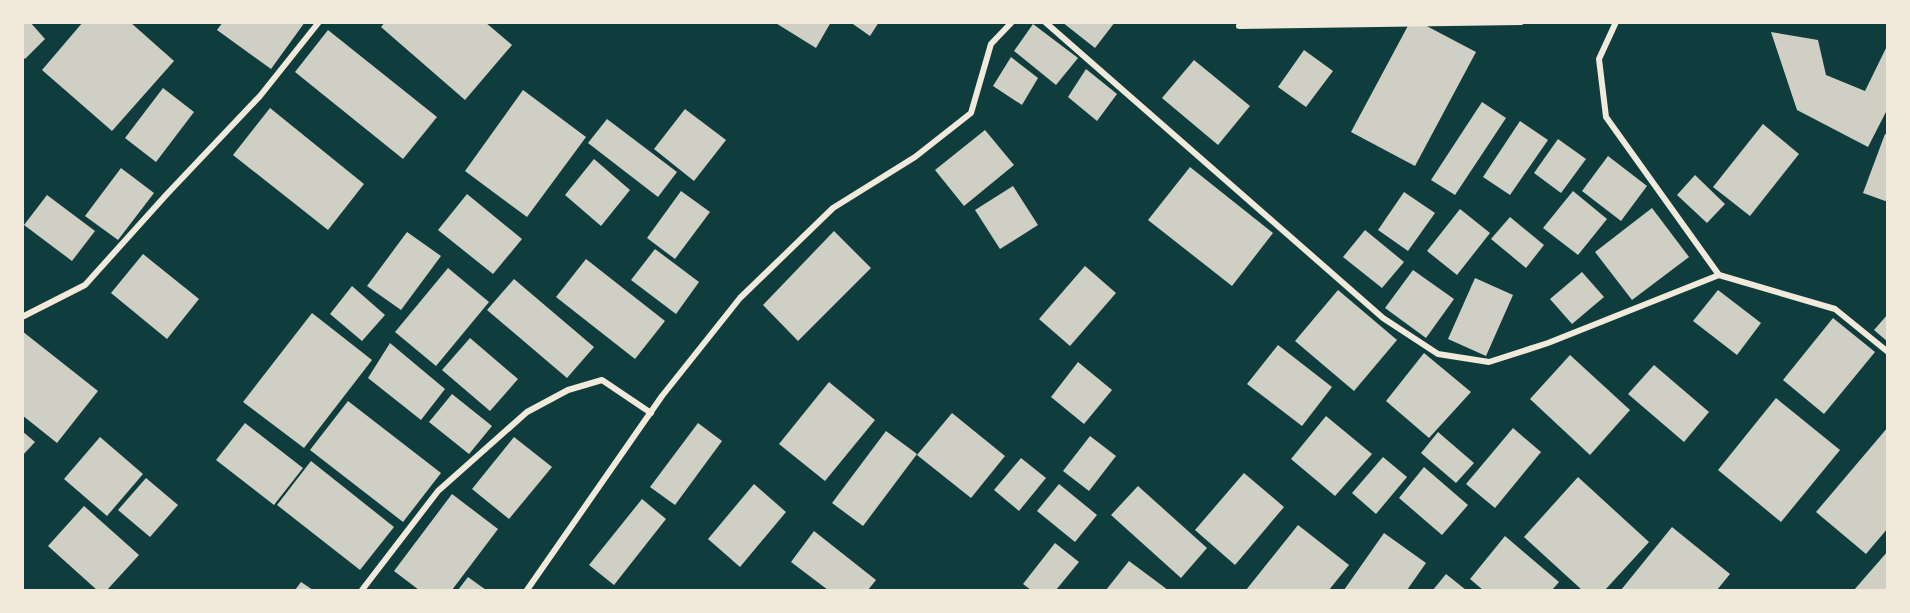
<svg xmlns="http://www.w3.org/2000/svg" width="1910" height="613" font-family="Lato,sans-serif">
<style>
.building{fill:#cfcfc3}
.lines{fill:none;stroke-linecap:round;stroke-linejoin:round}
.minor{stroke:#f1e9da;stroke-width:6}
</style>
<rect width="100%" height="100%" fill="#0f3d3e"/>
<g class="building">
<polygon points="22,22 30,22 45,39 25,59 22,56"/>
<polygon points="83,22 130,22 174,61 112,131 42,70"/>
<polygon points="223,22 305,22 271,69 217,30"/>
<polygon points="385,22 485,22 512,45 465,100 381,27"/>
<polygon points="774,22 831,22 816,48"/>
<polygon points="850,22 879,22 870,36"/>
<polygon points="1062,22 1115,22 1095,48"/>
<polygon points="1410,22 1419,22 1476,52 1415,166 1351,132"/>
<polygon points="1033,24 1078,58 1056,85 1014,51"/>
<polygon points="328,30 437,117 403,159 295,72"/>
<polygon points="1771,32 1818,40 1826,75 1865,91 1888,44 1888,108 1868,147 1797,110"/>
<polygon points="1304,50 1333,71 1306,107 1278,87"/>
<polygon points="1011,57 1038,78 1022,105 993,86"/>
<polygon points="1194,60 1250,106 1218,145 1162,98"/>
<polygon points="1086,69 1117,94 1097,121 1068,97"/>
<polygon points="163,88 194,112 156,162 125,138"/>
<polygon points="523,90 586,137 527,217 465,171"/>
<polygon points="1482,102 1506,118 1455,195 1431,180"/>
<polygon points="270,108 364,184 328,230 233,155"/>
<polygon points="685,109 726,140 694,181 654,149"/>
<polygon points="607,119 677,172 658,197 588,143"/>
<polygon points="1520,121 1548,140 1510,195 1483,177"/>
<polygon points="1763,124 1799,154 1750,216 1713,187"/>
<polygon points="985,130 1014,165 964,206 935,170"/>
<polygon points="1885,134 1888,135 1888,202 1863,193"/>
<polygon points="1558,139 1586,159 1561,193 1534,173"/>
<polygon points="1608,156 1647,186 1621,221 1582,191"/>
<polygon points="594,159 630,190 601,226 565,195"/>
<polygon points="1190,167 1273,233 1232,286 1148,220"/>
<polygon points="121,168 154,193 118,240 85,216"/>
<polygon points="1695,175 1725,204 1707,223 1677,195"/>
<polygon points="1013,186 1038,225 1000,249 975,210"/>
<polygon points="681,191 710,212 675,259 647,238"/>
<polygon points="1573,191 1607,219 1578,255 1543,228"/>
<polygon points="1404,192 1435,213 1408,251 1378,230"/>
<polygon points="467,194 522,239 493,274 438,230"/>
<polygon points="47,195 95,231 72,261 24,225"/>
<polygon points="1652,208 1689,257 1632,300 1595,252"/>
<polygon points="1460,209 1490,233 1457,275 1427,251"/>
<polygon points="1510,217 1544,245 1526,268 1491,239"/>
<polygon points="1365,230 1404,262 1382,288 1343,257"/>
<polygon points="834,231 871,268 798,341 763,305"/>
<polygon points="407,232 441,256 401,310 367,286"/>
<polygon points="655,249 699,282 676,314 631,280"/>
<polygon points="143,254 199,299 167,339 111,293"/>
<polygon points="586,259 665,321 635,359 556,297"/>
<polygon points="1085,266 1116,293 1070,346 1039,319"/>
<polygon points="448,268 489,302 436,366 395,332"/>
<polygon points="1413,270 1454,299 1426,338 1385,308"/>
<polygon points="1582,272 1604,297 1572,324 1550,299"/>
<polygon points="1475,278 1513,295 1486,356 1448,339"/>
<polygon points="514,279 594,347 567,378 487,310"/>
<polygon points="352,286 385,315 362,341 330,314"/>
<polygon points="1338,290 1397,340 1354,391 1295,341"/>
<polygon points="1718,290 1761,323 1737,355 1693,321"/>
<polygon points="312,313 372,360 304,448 243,402"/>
<polygon points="1888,314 1888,342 1874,330"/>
<polygon points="1833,318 1875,352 1824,414 1783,380"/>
<polygon points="22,331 98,391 57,443 22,415"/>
<polygon points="470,338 518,379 490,411 442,370"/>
<polygon points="390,343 445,389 421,420 368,378"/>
<polygon points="1278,345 1332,387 1302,426 1247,384"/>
<polygon points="1424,353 1471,392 1429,438 1386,401"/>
<polygon points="1570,355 1630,410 1590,455 1530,399"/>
<polygon points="1078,362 1112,390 1084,424 1051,397"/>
<polygon points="1654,365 1709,412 1684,442 1628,394"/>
<polygon points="829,382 875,420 825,481 779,444"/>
<polygon points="452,394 492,426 469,454 429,422"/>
<polygon points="1776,398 1840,450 1781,522 1718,470"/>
<polygon points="348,401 441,473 403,522 310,450"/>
<polygon points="952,413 1005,456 971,498 917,455"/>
<polygon points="1326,416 1372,454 1335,496 1291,459"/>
<polygon points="245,423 303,468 274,505 216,460"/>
<polygon points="698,423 722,441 675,505 650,487"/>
<polygon points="1888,427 1888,528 1866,554 1816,512"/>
<polygon points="1513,428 1541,452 1495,508 1466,484"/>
<polygon points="22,431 35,442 22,456"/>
<polygon points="886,431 917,454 863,526 832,503"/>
<polygon points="1438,432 1474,463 1456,483 1421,453"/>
<polygon points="1090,436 1116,456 1089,491 1063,471"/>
<polygon points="100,437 143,474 107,516 64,479"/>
<polygon points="514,437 552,467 509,519 472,489"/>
<polygon points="1383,457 1407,477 1376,514 1352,493"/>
<polygon points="1021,458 1046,478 1019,511 994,490"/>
<polygon points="311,461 394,527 360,570 277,505"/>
<polygon points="1424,467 1468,505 1442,535 1399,498"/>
<polygon points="1244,473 1284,507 1235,565 1195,530"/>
<polygon points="1578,477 1649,542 1605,590 1582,590 1524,537"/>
<polygon points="146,478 178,505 150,537 118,510"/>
<polygon points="754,484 786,512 740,567 708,539"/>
<polygon points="1059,484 1097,515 1075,542 1037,511"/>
<polygon points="1138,486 1207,548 1181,578 1111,515"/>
<polygon points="452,494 498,529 452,590 419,590 394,571"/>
<polygon points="642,499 666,519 614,585 589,565"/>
<polygon points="84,506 139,555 107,590 97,590 48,546"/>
<polygon points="1298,525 1349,565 1329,590 1246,590"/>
<polygon points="1672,527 1730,574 1717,590 1621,590"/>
<polygon points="814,531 876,580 868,590 828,590 791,562"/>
<polygon points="1384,533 1426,563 1407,590 1344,590"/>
<polygon points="1505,536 1559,582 1552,590 1483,590 1470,579"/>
<polygon points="1055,543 1079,562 1056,590 1031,590 1023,584"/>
<polygon points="1888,551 1888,590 1854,590"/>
<polygon points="1129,561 1168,590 1106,590"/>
<polygon points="1446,574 1466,590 1433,590"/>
<polygon points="468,577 486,590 458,590"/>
<polygon points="301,582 313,590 295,590"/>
</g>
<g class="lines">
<g class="minor">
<polyline points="1045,22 1383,318 1438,354 1489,362 1548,343 1719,275"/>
<polyline points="1616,22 1599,59 1606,117 1719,275 1835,309 1888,352"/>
<polyline points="1239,26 1521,22"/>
<polyline points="22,317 85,285 167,194 260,96 319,22"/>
<polyline points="362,590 438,491 527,412 568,390 602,380 651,413"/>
<polyline points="527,590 662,396 740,298 833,208 915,157 971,113 991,44 1012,22"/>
</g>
</g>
<rect width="1910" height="613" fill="none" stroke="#f1e9da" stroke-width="48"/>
</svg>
